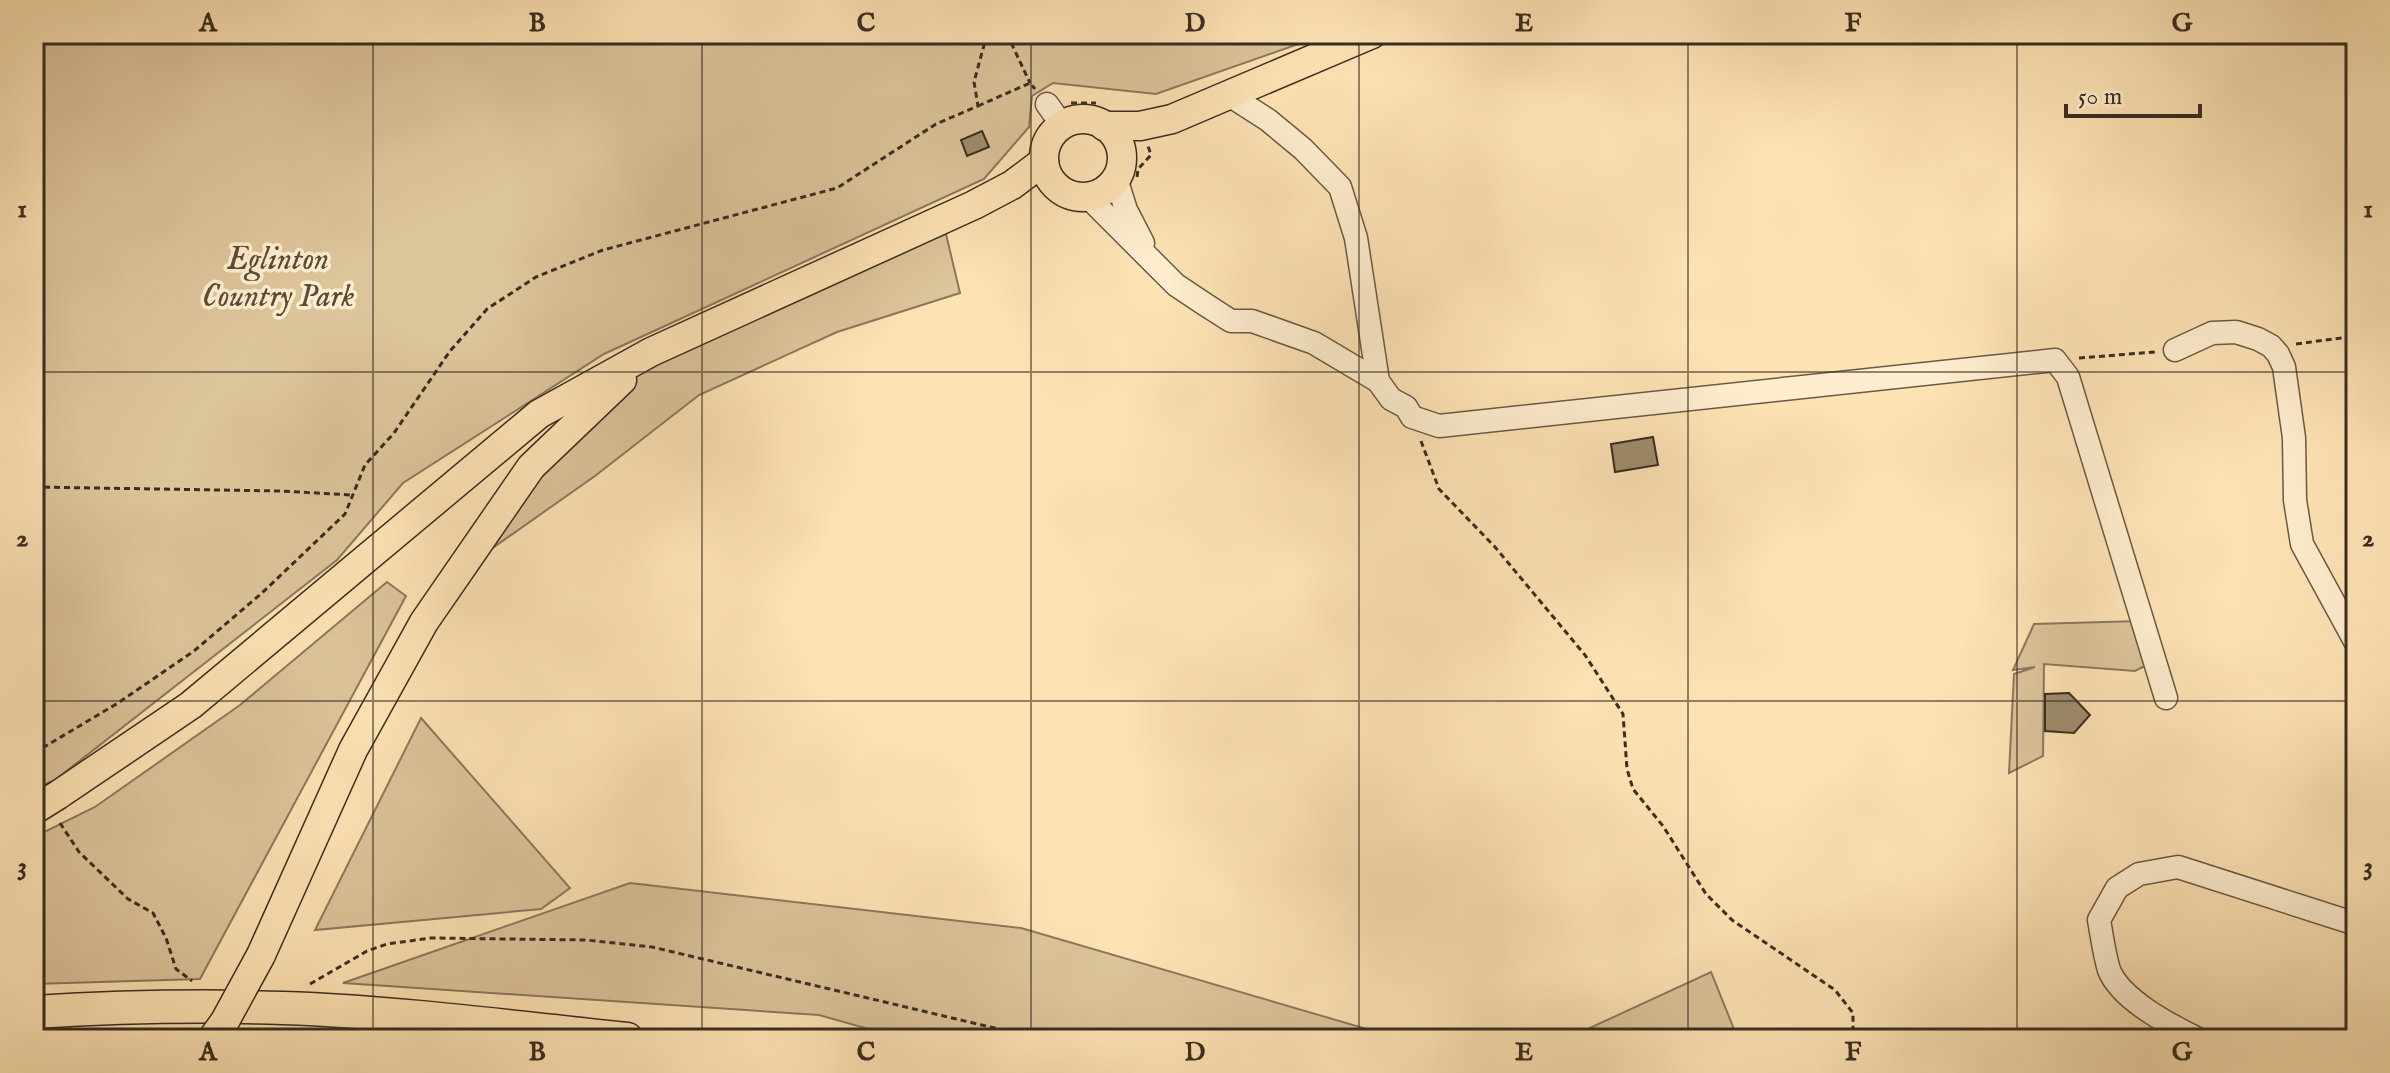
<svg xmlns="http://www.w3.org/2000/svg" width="2390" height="1073" font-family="'IM FELL English',serif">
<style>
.green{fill:#dcc49b;stroke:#8a785e;stroke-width:2}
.building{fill:#9e8c6d;stroke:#382d21;stroke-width:2}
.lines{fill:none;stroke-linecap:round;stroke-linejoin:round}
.minor-casing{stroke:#695a46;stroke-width:25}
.major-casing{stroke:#382d21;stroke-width:31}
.highway-casing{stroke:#382d21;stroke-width:35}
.path{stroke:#382d21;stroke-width:3;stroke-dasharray:6 4;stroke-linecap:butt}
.minor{stroke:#feedce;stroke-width:22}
.major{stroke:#fde3b4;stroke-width:28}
.highway{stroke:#fde3b4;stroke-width:32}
.major-bridge-casing{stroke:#382d21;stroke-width:31;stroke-linecap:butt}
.major-bridge{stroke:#fde3b4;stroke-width:28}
.grid{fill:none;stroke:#382d21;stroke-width:2;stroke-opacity:0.55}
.labels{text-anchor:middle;stroke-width:7;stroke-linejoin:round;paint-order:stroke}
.park-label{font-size:32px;font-style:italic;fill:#594b39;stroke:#feedce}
.neatline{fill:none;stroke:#382d21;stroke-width:3}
.grid-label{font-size:26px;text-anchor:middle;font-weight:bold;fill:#382d21}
</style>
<rect width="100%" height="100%" fill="#fde3b4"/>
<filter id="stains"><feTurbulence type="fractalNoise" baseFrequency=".0025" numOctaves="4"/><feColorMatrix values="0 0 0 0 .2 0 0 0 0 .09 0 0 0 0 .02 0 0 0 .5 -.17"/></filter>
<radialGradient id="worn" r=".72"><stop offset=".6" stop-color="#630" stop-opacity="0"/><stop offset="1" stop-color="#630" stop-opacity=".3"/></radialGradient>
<g class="green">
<polygon points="34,34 1327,34 1156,94 1053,83 1032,96 1029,127 984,179 604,354 403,483 337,560 55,780 34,789"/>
<polygon points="946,234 960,293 837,332 699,395 595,476 494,547 489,528 609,392 692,333"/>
<polygon points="387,582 406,596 200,979 34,984 34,837 95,807 240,705"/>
<polygon points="2139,621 2153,662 2135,671 2044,664 2043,756 2009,773 2014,674 2035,667 2013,670 2034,624"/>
<polygon points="421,718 570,888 541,909 315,930"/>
<polygon points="630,883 1021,928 1401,1039 904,1039 819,1015 343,983"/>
<polygon points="1711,972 1738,1039 1566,1039"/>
</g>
<g class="building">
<polygon points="982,131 989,147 967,156 961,140"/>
<polygon points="1653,437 1658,465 1615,472 1611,444"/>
<polygon points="2069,693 2090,715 2074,733 2045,731 2045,694"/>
</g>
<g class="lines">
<g class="minor-casing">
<g id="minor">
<polyline points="1229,95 1268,120 1303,149 1340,187 1356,238 1378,381"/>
<polyline points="1047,104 1062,125"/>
<polyline points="1116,178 1126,210 1143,243"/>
<polyline points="1088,197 1176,285 1206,305 1231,321 1252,321 1314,343 1378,381 1391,399 1406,407 1412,417 1439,426 2055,360 2068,377 2166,698"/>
<polyline points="2175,350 2212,333 2236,332 2258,339 2271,346 2278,354 2284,367 2294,438 2295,500 2302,544 2356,643"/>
<path d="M2198,1039C2170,1025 2121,1000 2109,970C2104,954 2102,936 2099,920L2117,888L2139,874L2178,867L2356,924"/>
</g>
</g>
<g class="major-casing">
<g id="major">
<circle cx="1083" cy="158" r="39"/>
<polyline points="1104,126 1140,126 1172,119 1372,34"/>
<polyline points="58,795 191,705 539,414 651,352 974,205 1012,185 1044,161"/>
<polyline points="261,955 353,750 424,622 531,467 622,380"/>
</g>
</g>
<g class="highway-casing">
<path id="highway" d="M34,1012C116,1007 200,1005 283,1008C398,1012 513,1027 627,1039"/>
</g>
<g class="path">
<polyline points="1007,34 1030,83"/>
<polyline points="1071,103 1096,103"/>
<polyline points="978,106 1030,83 1035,89"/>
<polyline points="1137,177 1138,169 1151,155 1148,146"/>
<polyline points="2296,344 2356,336"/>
<polyline points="2079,358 2155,352"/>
<polyline points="1421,441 1439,489 1495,547 1585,655 1623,714 1627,769 1633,789 1663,826 1706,894 1732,920 1835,990 1853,1013 1853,1039"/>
<polyline points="34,487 281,491 352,495"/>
<polyline points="34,753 118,703 194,651 262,593 345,514 365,465 394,433 450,351 487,309 536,277 603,250 837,188 936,124 978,106 974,82 987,34"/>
<polyline points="60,823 79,852 128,899 153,913 166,938 176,969 192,981"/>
<polyline points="310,984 367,951 387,944 431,938 586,940 652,947 1041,1039"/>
</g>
<use href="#minor" class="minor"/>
<use href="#major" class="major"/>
<use href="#highway" class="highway"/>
<g class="major-bridge-casing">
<g id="major-bridge">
<polyline points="34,810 58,795"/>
<polyline points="212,1039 225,1021 261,955"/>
</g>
</g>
<use href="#major-bridge" class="major-bridge"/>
</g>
<path class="grid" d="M373,34V1039M702,34V1039M1031,34V1039M1359,34V1039M1688,34V1039M2017,34V1039M34,372H2356M34,701H2356"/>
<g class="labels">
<g class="park-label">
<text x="278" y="269">Eglinton<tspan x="278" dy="37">Country Park</tspan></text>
</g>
</g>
<rect width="2390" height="1073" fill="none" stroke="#fde3b4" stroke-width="88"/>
<path d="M2066 104v12h134v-12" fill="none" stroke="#382d21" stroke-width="4"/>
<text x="2078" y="104" font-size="24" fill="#382d21" stroke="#feedce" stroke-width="6" paint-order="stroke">50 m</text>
<rect x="44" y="44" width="2302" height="985" class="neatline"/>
<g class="grid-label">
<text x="208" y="31">A</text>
<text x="537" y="31">B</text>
<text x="866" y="31">C</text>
<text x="1195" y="31">D</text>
<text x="1524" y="31">E</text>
<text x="1853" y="31">F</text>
<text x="2182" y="31">G</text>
<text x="22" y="217">1</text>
<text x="2368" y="217">1</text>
<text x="22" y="546">2</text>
<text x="2368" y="546">2</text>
<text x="22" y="874">3</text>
<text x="2368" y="874">3</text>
<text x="208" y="1060">A</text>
<text x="537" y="1060">B</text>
<text x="866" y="1060">C</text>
<text x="1195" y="1060">D</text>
<text x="1524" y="1060">E</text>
<text x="1853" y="1060">F</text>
<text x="2182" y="1060">G</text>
</g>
<rect width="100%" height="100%" filter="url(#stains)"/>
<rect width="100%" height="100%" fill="url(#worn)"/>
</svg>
